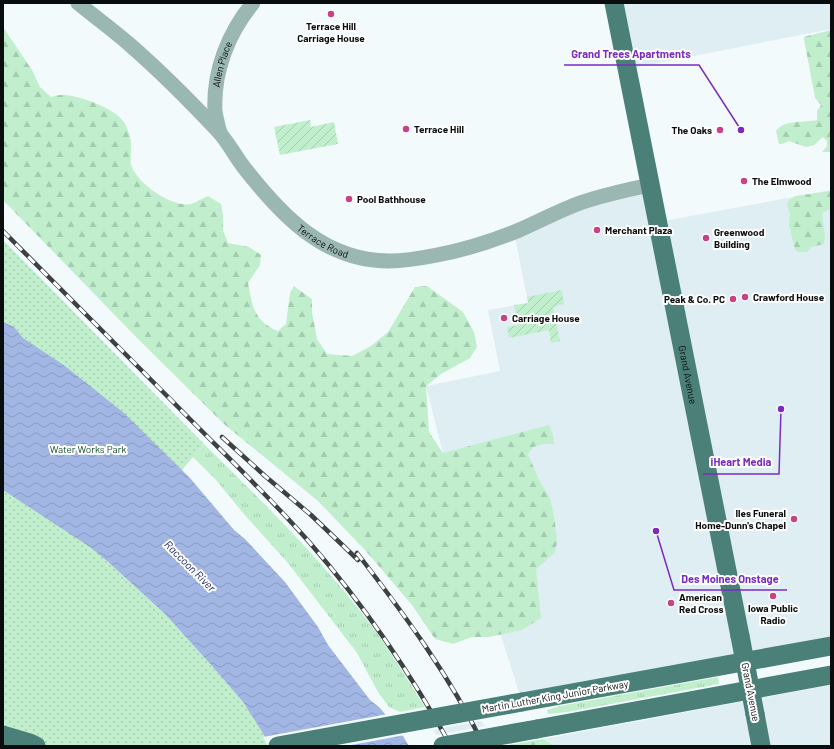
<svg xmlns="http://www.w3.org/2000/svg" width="834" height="749" font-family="Barlow,sans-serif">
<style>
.built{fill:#deeef2}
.grass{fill:url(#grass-tufts)}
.forest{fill:url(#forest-firs)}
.park{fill:url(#park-dots)}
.garden{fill:url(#garden-furrows)}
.water{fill:url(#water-waves)}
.pier{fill:#f2fafc}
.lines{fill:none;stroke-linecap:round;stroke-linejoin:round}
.minor{stroke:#9bb7b1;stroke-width:15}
.major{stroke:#4a8077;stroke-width:19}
.rail-casing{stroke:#3d4141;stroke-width:4.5}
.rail{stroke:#fff;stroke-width:3;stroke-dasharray:9;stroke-linecap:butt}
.major-bridge{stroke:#4a8077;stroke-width:19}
.poi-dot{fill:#c84386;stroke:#fff;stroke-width:1.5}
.labels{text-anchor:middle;stroke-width:4;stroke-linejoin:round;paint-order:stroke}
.poi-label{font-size:10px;font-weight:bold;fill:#0a0d0d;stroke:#fff;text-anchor:start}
.street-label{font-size:10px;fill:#0a0d0d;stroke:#fff}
.park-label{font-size:10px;fill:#154b2a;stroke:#fff}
.water-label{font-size:11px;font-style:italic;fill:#16265d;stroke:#fff}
.leader{fill:none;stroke:#7b2cbf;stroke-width:1.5}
.callout-dot{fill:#7b2cbf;stroke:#fff;stroke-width:1.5}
.callout-label{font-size:11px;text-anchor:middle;font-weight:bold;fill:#7b2cbf;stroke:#fff;stroke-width:4;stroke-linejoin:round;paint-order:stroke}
</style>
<defs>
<pattern id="grass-tufts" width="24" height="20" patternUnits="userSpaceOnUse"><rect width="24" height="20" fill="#c1efcd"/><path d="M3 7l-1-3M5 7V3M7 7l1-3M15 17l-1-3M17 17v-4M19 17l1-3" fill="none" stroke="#a4ccaf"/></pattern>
<pattern id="forest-firs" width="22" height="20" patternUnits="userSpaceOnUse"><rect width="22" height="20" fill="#c1efcd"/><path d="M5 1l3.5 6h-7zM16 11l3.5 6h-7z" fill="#a4ccaf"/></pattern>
<pattern id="park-dots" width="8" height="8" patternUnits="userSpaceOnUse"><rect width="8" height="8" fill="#c1efcd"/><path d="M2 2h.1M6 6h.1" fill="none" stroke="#a4ccaf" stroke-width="1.8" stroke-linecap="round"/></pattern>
<pattern id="garden-furrows" width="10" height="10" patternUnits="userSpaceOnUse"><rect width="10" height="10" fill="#c1efcd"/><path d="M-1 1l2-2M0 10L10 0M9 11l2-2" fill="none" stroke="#a4ccaf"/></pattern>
<pattern id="water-waves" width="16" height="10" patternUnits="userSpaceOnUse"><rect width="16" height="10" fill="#a2b6e4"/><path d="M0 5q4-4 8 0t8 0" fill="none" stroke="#8a9bc2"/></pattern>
</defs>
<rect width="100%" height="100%" fill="#f2fafc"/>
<g class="built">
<polygon points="613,3 831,3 831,29 627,69"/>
<polygon points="650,185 658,222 831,190 831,646 522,702 443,453 426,386 500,371 488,310 528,303 514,232"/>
<polygon points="831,685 831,746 555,746 543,739"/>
<polygon points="481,721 485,726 436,735 433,730"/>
</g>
<g class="grass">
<path d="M204,444C261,500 319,557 368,621C389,648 406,678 425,707L400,712L389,707L378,692L357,653L288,563L243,513L216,480L193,457Z"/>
<polygon points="718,677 719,684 567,712 548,714 547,710 560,706"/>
</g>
<g class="forest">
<path d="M3,27L32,70L40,87L51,97C55,96 61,94 66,95C83,97 119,109 126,126C128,131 131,138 131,143C132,152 129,159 132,167C138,184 173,208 191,204C197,202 203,198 208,196L221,204L223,215V230L228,243L249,247L261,255L260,265L248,283C253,307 253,320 278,331L286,324L290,293L294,286L312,299V312L317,339L327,354L352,356L371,346L388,332L415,287L427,286L463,312L474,332L477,347L470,358L441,374L426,386L429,432L443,453L549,425L553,435L554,444H544L533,447L528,454L538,478L550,498L555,522L557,543L554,553L536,569L541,618L522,630L489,637H472L453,644L435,639L412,605L365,550L318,501L224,424L137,338L3,200Z"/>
<path d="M831,30V152H822L827,146V141L823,137L814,145L806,147L789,141L782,144H779L776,131C784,119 805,123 817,120V111L821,105L815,98L804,39V37Z"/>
<polygon points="831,191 831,209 823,212 822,214 825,236 824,244 811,247 807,252 797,252 795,249 789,226 790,214 787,205 788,201 795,196"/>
<polygon points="543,739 555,746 503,746"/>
</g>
<polygon class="park" points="3,240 204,444 106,560 165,614 212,666 243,702 271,746 3,746"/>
<g class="garden">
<polygon points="310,120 311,127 334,122 338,144 280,155 274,127"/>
<polygon points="562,290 564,304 553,307 560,341 551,343 549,330 509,338 507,327 518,325 514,305 528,303 527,297"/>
</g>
<polygon class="water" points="3,322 14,327 23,338 65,366 124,413 190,478 234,530 245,539 285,582 318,627 328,645 370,700 380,708 403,736 409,746 271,746 243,702 212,666 165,614 106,560 90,547 3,490"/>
<polygon class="pier" points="388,714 405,735 346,746 268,746 263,737"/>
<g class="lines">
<g class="minor">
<path id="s1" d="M78,3C95,17 113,30 129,44C160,71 190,101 218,131C229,143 236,158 246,170C283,217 325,261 389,261C405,261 422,258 437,255C464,250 492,241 517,231C538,222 558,211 580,203C603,195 626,190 650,185"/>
<path id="s2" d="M220,133C218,126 216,118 215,111C213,72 228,33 253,3"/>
</g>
<g class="major">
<path id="s3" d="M614,3L740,636"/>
<polyline points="522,702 831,646"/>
<polyline points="755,714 761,746"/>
<polyline points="537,729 831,675"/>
<polyline points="3,735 30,743 36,746"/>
</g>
<g class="rail-casing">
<g id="rail">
<path d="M3,231C61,290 120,348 178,407C222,452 268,495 310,543C364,605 411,674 451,746"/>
<polyline points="222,437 265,476 311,515 358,560"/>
<path d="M357,553C404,614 450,676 484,746"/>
</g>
</g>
<use href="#rail" class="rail"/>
<g class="major-bridge">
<polyline points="740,636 755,714"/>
<polyline points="278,746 522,702"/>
<polyline points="443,746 537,729"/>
</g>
</g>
<g class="poi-dot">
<circle cx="331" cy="14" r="4"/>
<circle cx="406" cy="129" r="4"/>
<circle cx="720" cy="130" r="4"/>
<circle cx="744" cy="181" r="4"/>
<circle cx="349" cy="199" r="4"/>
<circle cx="597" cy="230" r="4"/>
<circle cx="706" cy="238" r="4"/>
<circle cx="745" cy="297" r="4"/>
<circle cx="733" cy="299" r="4"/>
<circle cx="504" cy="318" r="4"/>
<circle cx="794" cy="519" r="4"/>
<circle cx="773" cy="596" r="4"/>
<circle cx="671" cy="603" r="4"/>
</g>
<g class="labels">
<g class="poi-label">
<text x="331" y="30" text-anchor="middle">Terrace Hill<tspan x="331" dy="12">Carriage House</tspan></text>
<text x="414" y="133">Terrace Hill</text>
<text x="712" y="134" text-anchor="end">The Oaks</text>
<text x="752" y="185">The Elmwood</text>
<text x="357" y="203">Pool Bathhouse</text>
<text x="605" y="234">Merchant Plaza</text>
<text x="714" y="236">Greenwood<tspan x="714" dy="12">Building</tspan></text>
<text x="753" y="301">Crawford House</text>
<text x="725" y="303" text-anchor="end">Peak &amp; Co. PC</text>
<text x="512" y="322">Carriage House</text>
<text x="786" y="517" text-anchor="end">Iles Funeral<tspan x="786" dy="12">Home-Dunn's Chapel</tspan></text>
<text x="679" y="601">American<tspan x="679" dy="12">Red Cross</tspan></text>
<text x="773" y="612" text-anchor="middle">Iowa Public<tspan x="773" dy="12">Radio</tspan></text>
</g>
<g class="street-label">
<text dy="4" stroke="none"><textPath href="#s2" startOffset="70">Allen Place</textPath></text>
<text dy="4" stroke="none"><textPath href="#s1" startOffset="344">Terrace Road</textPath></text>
<text dy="4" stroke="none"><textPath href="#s3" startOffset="379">Grand Avenue</textPath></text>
<text transform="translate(751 692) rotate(79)" y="4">Grand Avenue</text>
<text transform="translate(555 696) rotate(-10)" y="4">Martin Luther King Junior Parkway</text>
</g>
<g class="park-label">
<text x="88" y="453">Water Works Park</text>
</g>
<g class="water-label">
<text transform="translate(190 566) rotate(45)" y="4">Raccoon River</text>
</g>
</g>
<path class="leader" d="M741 130L699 65H564M781 409L779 474H703M656 531L674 590H787"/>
<g class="callout-dot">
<circle cx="741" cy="130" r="4"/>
<circle cx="781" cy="409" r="4"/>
<circle cx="656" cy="531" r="4"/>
</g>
<g class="callout-label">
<text x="631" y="58">Grand Trees Apartments</text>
<text x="741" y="466">iHeart Media</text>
<text x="730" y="583">Des Moines Onstage</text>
</g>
<rect width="834" height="749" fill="none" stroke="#0a0d0d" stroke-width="8"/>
</svg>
